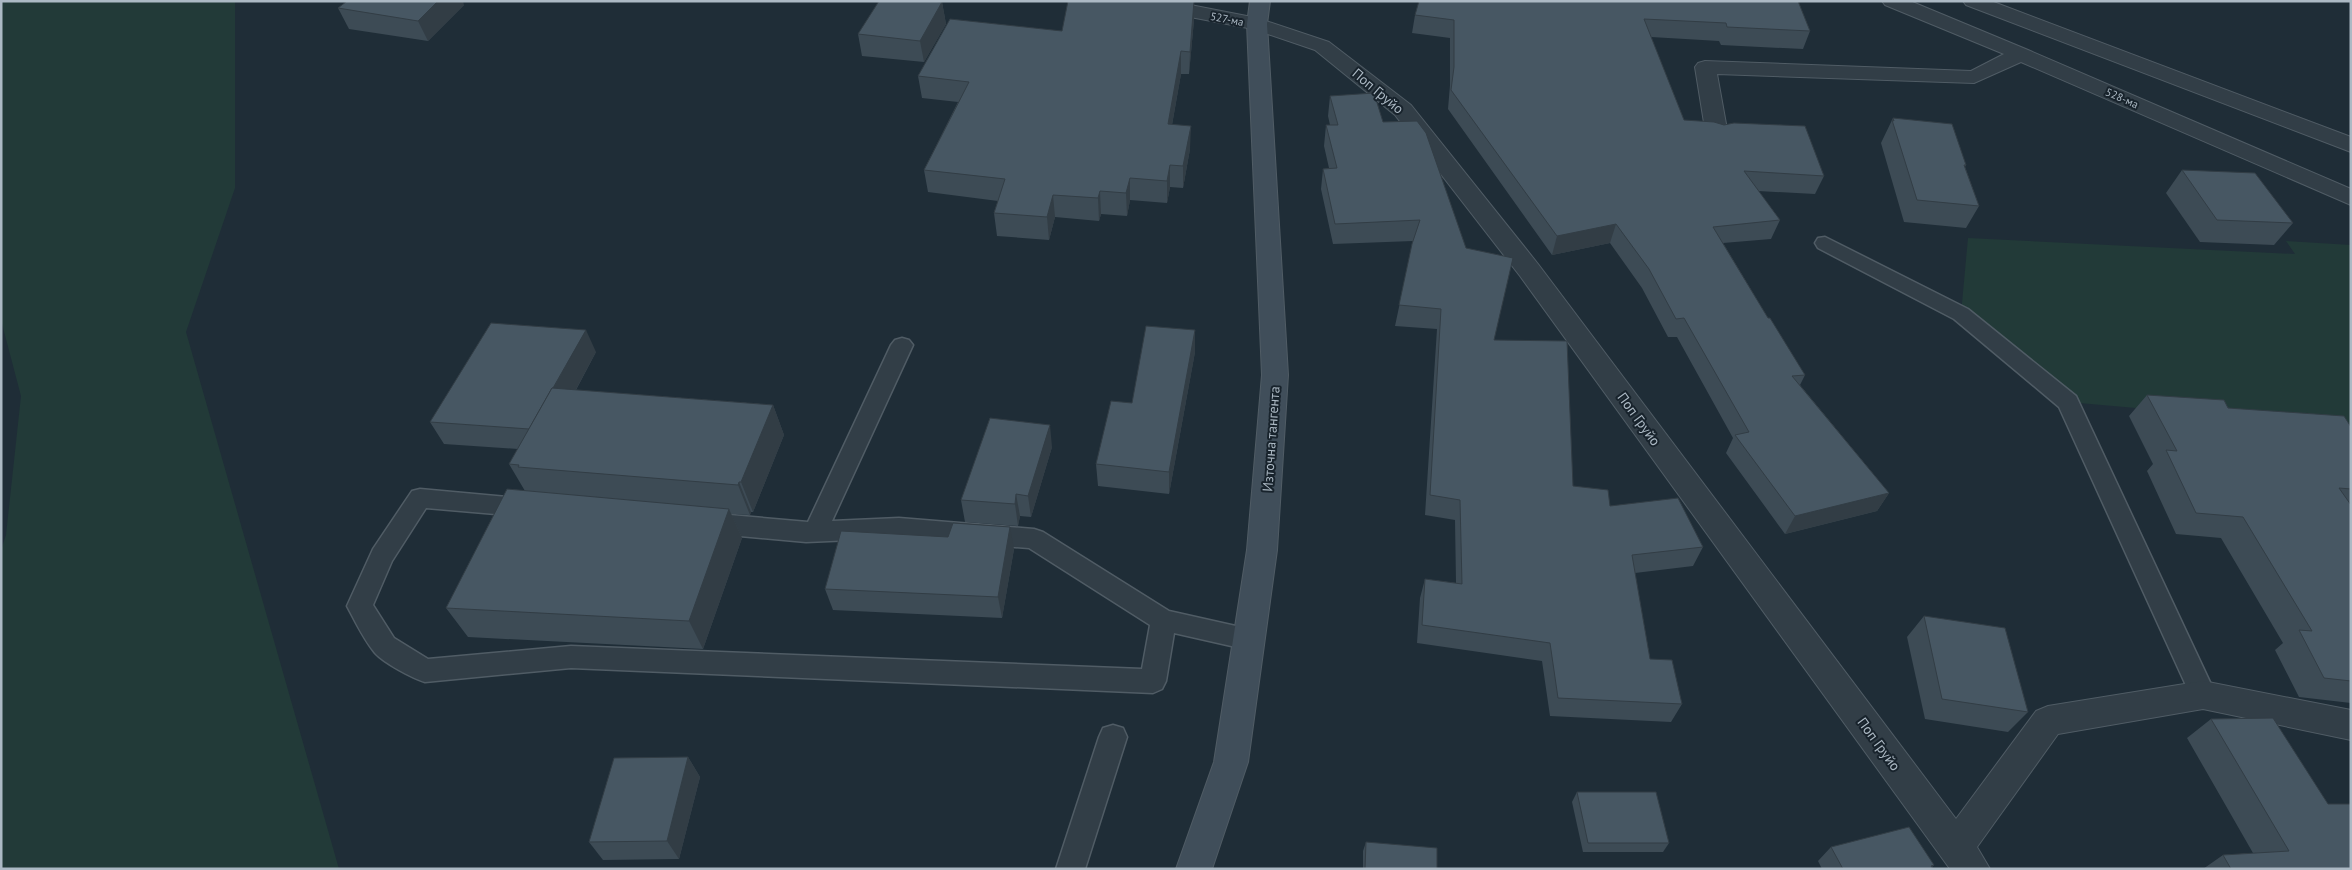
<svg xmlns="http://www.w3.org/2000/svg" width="2352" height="870" font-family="'PT Sans',sans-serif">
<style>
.green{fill:#223a38}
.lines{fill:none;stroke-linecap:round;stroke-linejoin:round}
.lane-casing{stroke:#505c65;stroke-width:3}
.street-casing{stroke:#505c65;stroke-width:2}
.secondary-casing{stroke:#505c65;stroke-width:2}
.lane{fill:#323e47;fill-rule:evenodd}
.street{fill:#323e47;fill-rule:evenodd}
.secondary{fill:#404e5a;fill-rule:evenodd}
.wall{fill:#3d4b55}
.shaded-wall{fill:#323d45}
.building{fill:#475763;stroke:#323d45}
.labels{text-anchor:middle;stroke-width:4;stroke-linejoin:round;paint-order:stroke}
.far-street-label{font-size:11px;fill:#acb9c4;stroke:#18232c}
.street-label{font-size:14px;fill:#acb9c4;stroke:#18232c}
</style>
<rect width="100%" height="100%" fill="#1f2d37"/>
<g class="green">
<polygon points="1,1 235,1 235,188 186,332 339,869 1,869 1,550 6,535 21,396 1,320"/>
<polygon points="1968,238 2295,254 2286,241 2351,245 2351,465 2326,425 2068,402 1961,314"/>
</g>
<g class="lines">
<g class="lane-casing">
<g id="lane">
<polygon points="1825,237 1968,309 2076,396 2216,695 2212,703 2203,707 2194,703 2059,407 1954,319 1818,248 1815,243 1818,238"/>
<path d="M902,338L909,340L913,345L832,521L899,518L1034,529L1043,532L1169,611L1258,631L1262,639L1258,647L1249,650L1174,633L1166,681L1162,689L1153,693L571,668L425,682C412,678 384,663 375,653C364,640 355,621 347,606L373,549L412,491L420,489L529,499L537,501L541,508L537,515L529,517L426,508L392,561L373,605L394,638L428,659L571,646L1142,669L1150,625L1029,548L899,538L806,542L707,533L699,530L695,523L699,516L707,513L808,522L891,345L895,340Z"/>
<polygon points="1113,725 1123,728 1127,737 1085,869 1056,869 1099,737 1103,728"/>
</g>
</g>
<g class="street-casing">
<g id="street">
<polygon points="1128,1 1170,1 1257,18 1329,42 1411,105 1538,264 1956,819 2036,711 2048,706 2203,681 2351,710 2351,740 2203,709 2058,734 1977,847 1990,869 1950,869 1520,276 1395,115 1315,50 1253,29 1138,7 1131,5"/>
<polygon points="1882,1 1910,1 2028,50 2351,189 2351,205 2021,62 1974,83 1717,74 1728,135 1725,140 1717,142 1709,140 1706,135 1695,67 1698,63 1705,61 1971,71 2004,54 1885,5"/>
<polygon points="1963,1 1991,1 2351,137 2351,152 1966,5"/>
</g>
</g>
<g class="secondary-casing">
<polygon id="secondary" points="1250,1 1270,1 1267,24 1288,375 1277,550 1248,762 1212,869 1176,869 1214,762 1247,550 1262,375 1247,24"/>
</g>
<use href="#lane" class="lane"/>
<use href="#street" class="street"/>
<use href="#secondary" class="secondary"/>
</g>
<g class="wall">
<polygon points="1194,1 1194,20 1189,74 1181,74 1172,125 1190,149 1183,188 1170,187 1167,203 1130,200 1127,216 1101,214 1099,221 1055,217 1049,240 997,236 994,213 998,201 928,192 924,170 958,102 922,98 918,76 1062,31"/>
<polygon points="1798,1 1810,31 1803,49 1721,45 1719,41 1651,37 1684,120 1824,176 1815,194 1758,191 1780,220 1771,239 1723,243 1768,318 1805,375 1800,385 1889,493 1877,511 1785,534 1726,453 1733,438 1677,337 1668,337 1642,288 1610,243 1552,255 1448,109 1450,85 1450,38 1412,33 1415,15"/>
<polygon points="942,2 946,24 924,62 862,56 858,34"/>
<polygon points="464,5 428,41 349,29 338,8"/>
<polygon points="1330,96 1383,122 1494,340 1573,486 1610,506 1703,547 1693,566 1635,573 1650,659 1682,704 1671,722 1550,716 1542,661 1417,643 1420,598 1425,579 1456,583 1455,520 1425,515 1437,329 1395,326 1413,241 1333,244 1321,189 1323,169 1329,168 1324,146 1326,125 1330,125 1328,116"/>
<polygon points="1893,118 1966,165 1965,167 1979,206 1966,228 1904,222 1881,143"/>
<polygon points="2182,170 2293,223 2274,245 2200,242 2166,193"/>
<polygon points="1195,330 1195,352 1169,494 1098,486 1096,464 1132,403"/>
<polygon points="596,352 576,390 773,405 784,435 753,512 751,512 750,515 731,514 742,538 703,649 468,637 446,608 525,491 509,464 518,449 444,444 430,422"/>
<polygon points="2147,395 2351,427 2351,703 2299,697 2275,650 2283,643 2221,538 2176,534 2147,471 2153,464 2129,416"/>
<polygon points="1052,447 1031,517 1020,516 1018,526 965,522 961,500"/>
<polygon points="1014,549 1002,618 833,610 825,589"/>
<polygon points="1924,616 2028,712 2008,732 1925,719 1907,637"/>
<polygon points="2211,719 2328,804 2351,869 2203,869 2223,855 2253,853 2187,738"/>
<polygon points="688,757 700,777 679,859 603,860 589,842"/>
<polygon points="1577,792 1669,843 1663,852 1583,852 1572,802"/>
<polygon points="1366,842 1437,869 1363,869 1363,851"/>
<polygon points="1831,847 1934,865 1932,867 1933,869 1822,869 1818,861"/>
</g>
<g class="shaded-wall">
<polygon points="438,1 463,1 464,5 428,41 418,21"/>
<polygon points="1194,1 1194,20 1189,74 1190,52"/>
<polygon points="942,2 946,24 924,62 920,41"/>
<polygon points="1181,51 1181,74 1168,147 1168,124"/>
<polygon points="1191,126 1190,149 1183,188 1183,166"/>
<polygon points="1170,165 1170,187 1167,203 1167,181"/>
<polygon points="1130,178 1130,200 1127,216 1126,193"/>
<polygon points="1100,191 1101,214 1099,221 1098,198"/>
<polygon points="1053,195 1055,217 1049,240 1047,217"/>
<polygon points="1616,224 1610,243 1552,255 1557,236"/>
<polygon points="586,330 596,352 543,451 530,429"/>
<polygon points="1195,330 1195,352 1169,494 1169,472"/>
<polygon points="773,405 784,435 753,512 741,482"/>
<polygon points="1050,425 1052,447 1031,517 1028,496"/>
<polygon points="739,482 751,512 750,515 738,485"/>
<polygon points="1889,493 1877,511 1785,534 1795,516"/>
<polygon points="1016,494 1020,516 1018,526 1015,504"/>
<polygon points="729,509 742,538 703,649 689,621"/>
<polygon points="1010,527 1014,549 1002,618 998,597"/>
<polygon points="688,757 700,777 679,859 667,841"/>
</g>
<g class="building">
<polygon points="347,1 438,1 418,21 338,8"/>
<polygon points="879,1 931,1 942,2 920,41 858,34"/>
<polygon points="1068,1 1194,1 1190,52 1181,51 1168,124 1191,126 1183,166 1170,165 1167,181 1130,178 1126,193 1100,191 1098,198 1053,195 1047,217 994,213 1005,179 924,170 969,82 918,76 950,19 1062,31"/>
<polygon points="1419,1 1798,1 1810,31 1727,27 1726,23 1644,19 1684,120 1714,122 1724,125 1734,123 1805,126 1824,176 1744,171 1780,220 1713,227 1768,318 1770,318 1805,375 1792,376 1889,493 1795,516 1735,435 1749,432 1684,318 1676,319 1649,269 1616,224 1557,236 1451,90 1454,67 1454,20 1415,15"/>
<polygon points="1374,93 1383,122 1417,121 1426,133 1466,248 1513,258 1494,340 1567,341 1573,486 1608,490 1610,506 1678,498 1703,547 1632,555 1650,659 1672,660 1682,704 1558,698 1550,643 1422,625 1425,579 1462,584 1460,500 1430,495 1441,309 1399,305 1412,244 1420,220 1335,224 1323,169 1337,168 1326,125 1338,125 1330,96"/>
<polygon points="1893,118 1952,124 1966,165 1964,165 1979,206 1917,200 1892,120 1894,121"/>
<polygon points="2182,170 2255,173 2293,223 2217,220"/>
<polygon points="491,323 586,330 553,388 552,388 529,429 430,422"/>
<polygon points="1146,326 1195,330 1169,472 1096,464 1111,401 1132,403"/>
<polygon points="552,388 773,405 741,482 739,482 738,485 518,467 519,465 509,464"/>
<polygon points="2147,395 2224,400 2228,408 2344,416 2351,427 2351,489 2339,488 2351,505 2351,681 2324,678 2299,630 2312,631 2243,517 2196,513 2166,450 2177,451"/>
<polygon points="990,418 1050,425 1028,496 1016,494 1015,504 961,500"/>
<polygon points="507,489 729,509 689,621 446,608"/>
<polygon points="953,523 1010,527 998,597 825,589 841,531 948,537"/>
<polygon points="1924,616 2005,628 2028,712 1942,699"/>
<polygon points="2273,718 2328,804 2351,804 2351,869 2231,869 2223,855 2289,851 2211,719"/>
<polygon points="688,757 667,841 589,842 614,758"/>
<polygon points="1577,792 1656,792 1669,843 1588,843"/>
<polygon points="1909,827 1934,865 1931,866 1933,869 1843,869 1831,847"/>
<polygon points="1366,842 1437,848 1437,869 1365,869"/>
</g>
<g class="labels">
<g class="far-street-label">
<text transform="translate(1227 19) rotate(11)" y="4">527-ма</text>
<text transform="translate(2122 98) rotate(24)" y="4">528-ма</text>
</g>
<g class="street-label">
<text transform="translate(1378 91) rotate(40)" y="5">Поп Груйо</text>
<text transform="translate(1639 419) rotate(54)" y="5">Поп Груйо</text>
<text transform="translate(1271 439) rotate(-86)" y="5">Източна тангента</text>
<text transform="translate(1879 744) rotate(54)" y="5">Поп Груйо</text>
</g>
</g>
<rect width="2352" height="870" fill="none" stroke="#acb9c4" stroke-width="5"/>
</svg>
